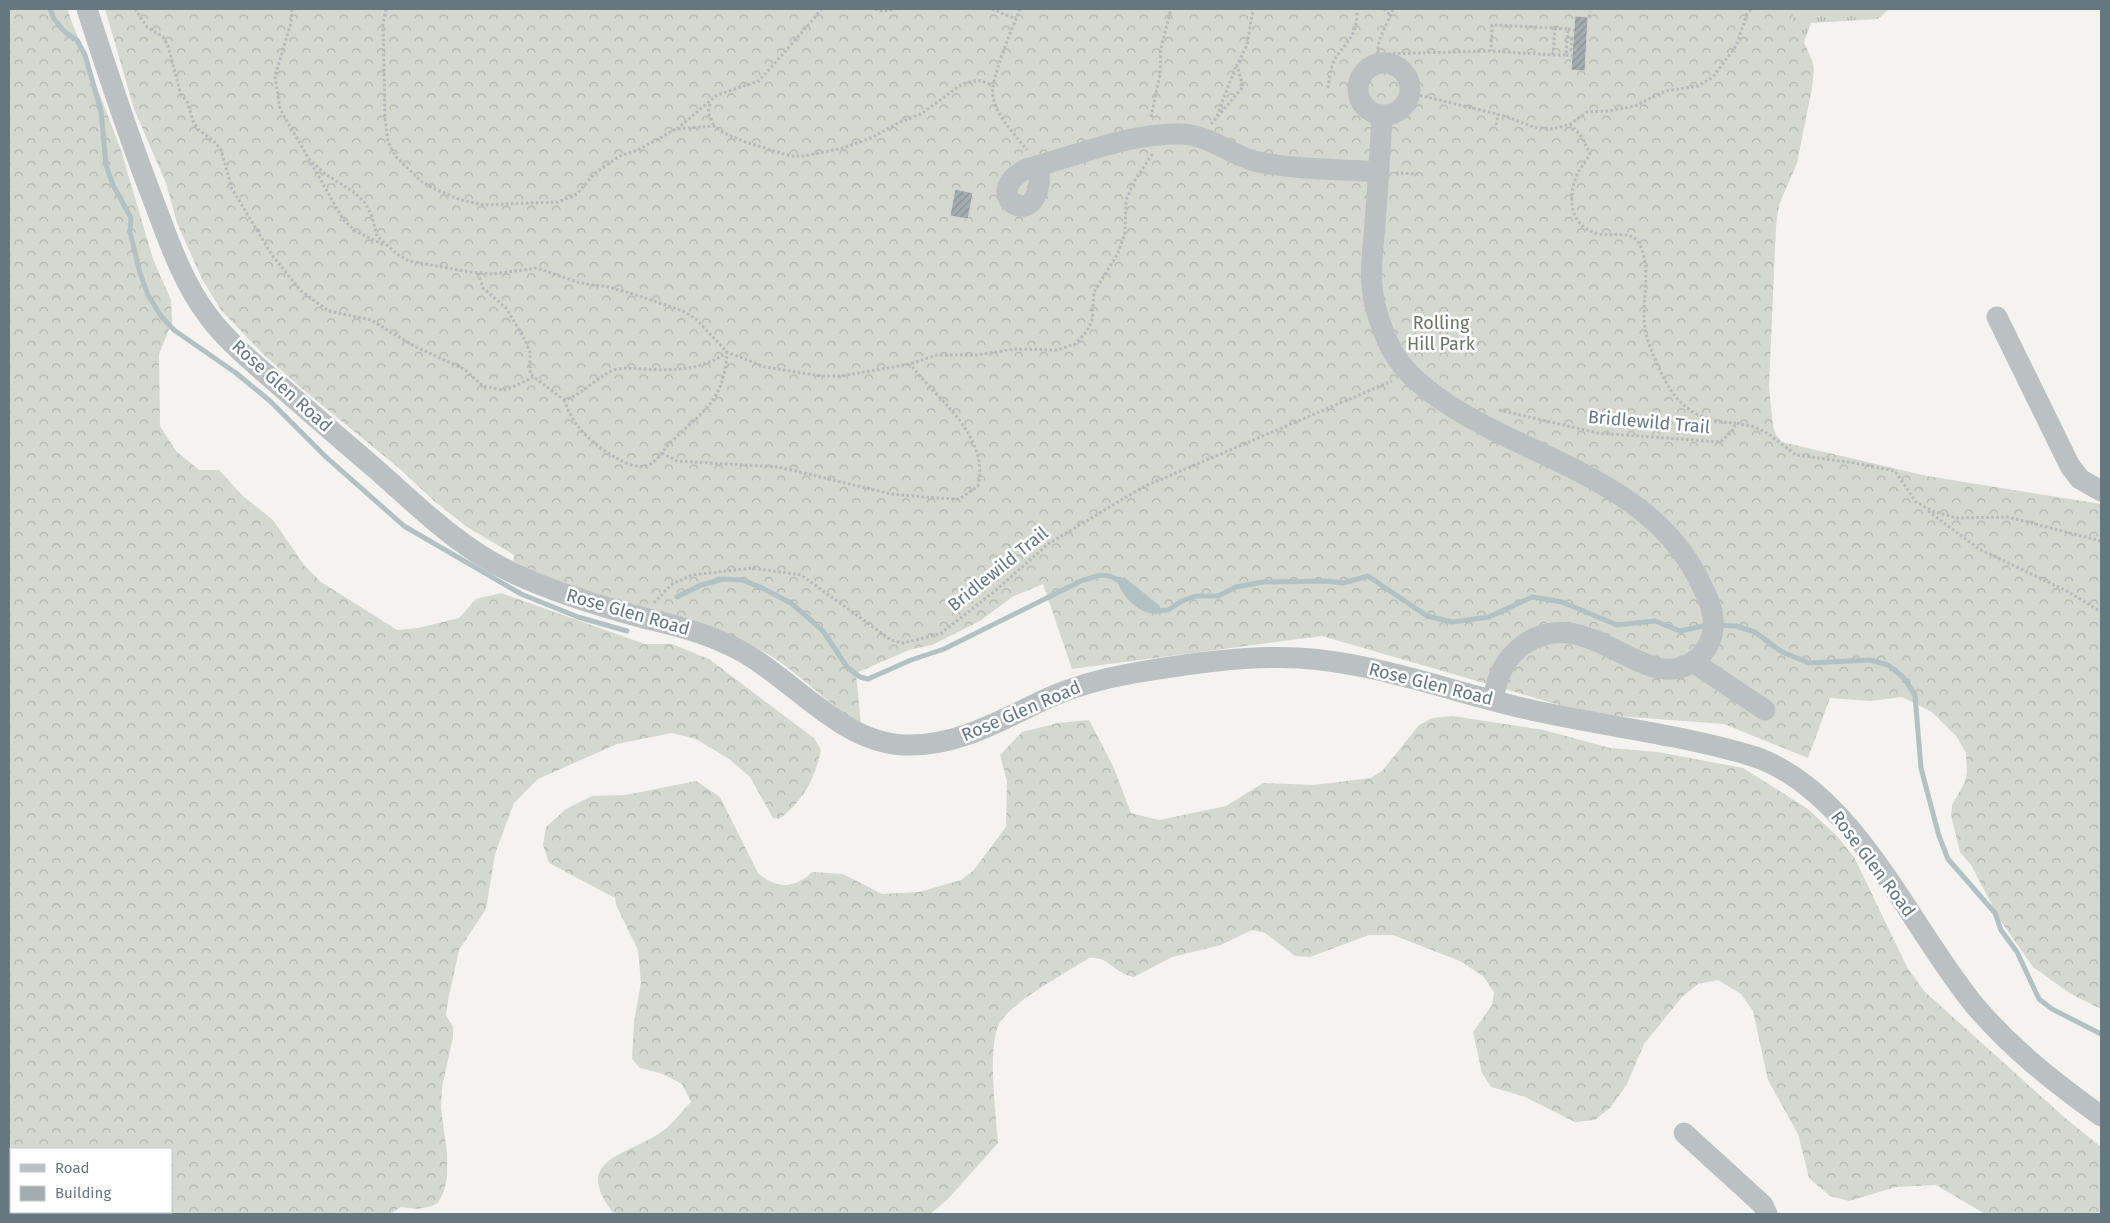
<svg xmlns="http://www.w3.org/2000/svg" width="2110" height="1223" font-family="'Fira Sans',sans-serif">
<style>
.grass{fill:url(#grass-tufts)}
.forest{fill:url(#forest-crowns);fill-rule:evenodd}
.water{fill:#b2c1c3}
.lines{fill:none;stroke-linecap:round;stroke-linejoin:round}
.stream{stroke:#b2c1c3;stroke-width:5}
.building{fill:url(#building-hatch);stroke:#d5d4d3}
.path{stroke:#b5b9ba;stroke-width:3;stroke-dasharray:2.5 2.5;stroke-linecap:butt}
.minor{stroke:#bbc0c2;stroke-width:21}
.labels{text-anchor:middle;stroke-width:5;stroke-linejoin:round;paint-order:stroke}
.park-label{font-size:18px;fill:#6a7663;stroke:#fff}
.street-label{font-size:18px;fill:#65777f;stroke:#fff}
</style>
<defs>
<pattern id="grass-tufts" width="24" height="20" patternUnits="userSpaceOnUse" patternTransform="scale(1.25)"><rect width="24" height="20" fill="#d4d8cf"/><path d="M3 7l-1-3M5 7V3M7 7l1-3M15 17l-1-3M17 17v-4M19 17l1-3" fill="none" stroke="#b0b4ad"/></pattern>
<pattern id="forest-crowns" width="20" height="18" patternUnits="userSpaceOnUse" patternTransform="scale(1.25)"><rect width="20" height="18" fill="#d4d8cf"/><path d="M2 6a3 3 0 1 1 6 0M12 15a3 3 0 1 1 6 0" fill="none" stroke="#b0b4ad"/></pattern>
<pattern id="building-hatch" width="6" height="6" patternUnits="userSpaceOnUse" patternTransform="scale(1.25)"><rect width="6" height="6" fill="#a3acaf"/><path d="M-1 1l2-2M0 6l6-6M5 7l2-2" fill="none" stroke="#889194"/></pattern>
</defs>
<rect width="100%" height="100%" fill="#f4f3f0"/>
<polygon class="grass" points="1763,9 1889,9 1878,19 1811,23 1804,42"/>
<g class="forest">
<path d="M9,9H67L121,150L153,259L171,300L172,322L159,354L160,426L176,451L199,470H219L243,496L273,520L304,565L321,582L397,630L418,628L459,618L476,599L501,593L645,644H672L709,659L814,738L821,750C815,778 803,802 779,819L773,818L750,777L729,759L696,739L672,733L617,744L538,779L514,803L495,854L486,909L459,950L448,1001L446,1015L453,1027V1037L442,1087L441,1108L447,1153V1178L444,1191L438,1203L432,1206L418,1209L401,1207L390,1214H9ZM171,1149V1212H11V1149Z"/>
<path d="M105,9H1793L1792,32L1804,42L1812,60L1814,69L1812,88L1797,163L1779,205L1776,227L1769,387L1773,426L1776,435L1782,442L1927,476L2101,504V1009L2071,994L2033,967L2000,920L1971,865L1960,852L1951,815L1952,805L1965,782L1967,772L1966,753L1957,737L1932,712L1902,697L1870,701L1830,698L1808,758L1724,724L1590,714L1322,636L1072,669L1043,584L1012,597L980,621L932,645L909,650L856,673L861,725C821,700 790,661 746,643C669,613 588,598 513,561L514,555L467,527L434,501L400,469L300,387L263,354L221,310L202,279L177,223L166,183L134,109Z"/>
<path d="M1453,716L1544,730L1610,748L1658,752L1743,768L1808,809L1836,835L1854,857L1907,967L1924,991L2064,1117L2101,1147V1214H1985L1936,1185L1896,1187L1849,1201L1830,1196L1809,1178L1798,1134L1768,1080L1753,1011L1741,994L1718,980L1698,984L1682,997L1644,1044L1627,1084L1611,1107L1595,1120L1575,1122L1523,1096L1491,1087L1482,1073L1473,1032L1492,1005L1494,992L1483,976L1460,961L1393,935H1369L1310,957L1295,956L1265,933L1252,930L1221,945L1172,957L1134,977C1115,975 1110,956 1089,958C1066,973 1011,1002 999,1024C987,1048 996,1114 998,1143L948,1199L930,1214H614C569,1157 630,1156 664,1130C673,1123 682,1111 691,1102L682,1084L663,1074L640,1068L632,1059L634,1022L641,983L638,950L616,905L615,898L549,863L543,845L546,827L566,809L592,796L626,795L696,781L720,797L758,873C776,889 795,889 812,872L843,874L882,894L919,892L961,880L973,871L1006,827L1007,781L1000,755L1022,732L1058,723L1089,720L1113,766L1131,813L1159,820L1226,806L1263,783L1314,785L1371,778L1383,770L1419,725L1432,718Z"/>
</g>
<path class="water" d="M1124,577L1160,606L1161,613C1142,618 1121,596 1117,580Z"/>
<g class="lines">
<g class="stream">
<polyline points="50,9 54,19 65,32 77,40 85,55 101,111 106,165 113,185 131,218 130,232 140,273 148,295 161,316 174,330 236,373 270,401 326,457 404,526 521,594 578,617 627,631"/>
<path d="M677,597L701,585L723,579L742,580L760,587L791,603L805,615L823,631L847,667L860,677L868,679L911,660L944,649L1081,581C1098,575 1107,571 1122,583"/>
<polyline points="1155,611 1168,610 1182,601 1196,596 1218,596 1236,587 1263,582 1326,581 1343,583 1368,576 1427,616 1452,622 1489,617 1532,597 1562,602 1617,625 1655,621 1680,631 1708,625"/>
<polyline points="1717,625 1736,626 1755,632 1782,652 1809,663 1870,660 1888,665 1903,677 1915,695 1921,768 1939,836 1948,859 1995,913 2001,930 2017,952 2039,999 2052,1009 2101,1034"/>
</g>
</g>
<g class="building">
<polygon points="1575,16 1588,17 1585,71 1571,70"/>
<polygon points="955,189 973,193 968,219 950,216"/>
</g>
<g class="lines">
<g class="path">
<polyline points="135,9 147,27 163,37 168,46 181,95 187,101 193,121 198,129 216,143 221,150 232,189 272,255 301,291 329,311 371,320 414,346 464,369 483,386 503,390 513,387 533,377"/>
<polyline points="292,9 291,23 275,76 280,109 309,159 324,173 355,193 365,203 372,216 377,236 397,254 409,261 470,272 493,274 537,268 580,283 608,287 630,293 683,311 696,319 727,352 765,367 821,376 841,376 910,364 937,355 977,355 1014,349 1057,350 1075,344 1087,331 1092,320 1094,292 1118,253 1125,233 1126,200 1135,180 1153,153"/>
<polyline points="386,9 383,23 385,118 388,142 396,157 422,182 437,190 461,200 484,205 558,202 577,194 595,173 620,156 638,150 676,129 714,126 722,132 745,142 791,156 805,156 843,148 871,138 900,122 921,114 962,84 978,80 993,85"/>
<polyline points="875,9 883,11 894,9"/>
<polyline points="992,9 1016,19"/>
<path d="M1020,9C1013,27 989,81 993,98C998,118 1015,135 1027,150"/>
<polyline points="1384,9 1390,15"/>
<polyline points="1589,17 1590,11"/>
<polyline points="1568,29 1574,30"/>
<polyline points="1567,37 1572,38 1571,50 1577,50"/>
<polyline points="1378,54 1491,51 1553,55 1555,28 1492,25 1491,51"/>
<polyline points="1553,55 1566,55 1568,29 1555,28"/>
<polyline points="1566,55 1572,56"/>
<polyline points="1376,64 1379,41 1393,9"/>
<path d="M1328,88C1329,82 1329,75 1331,69C1339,43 1358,44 1357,9"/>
<polyline points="1410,93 1505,116 1533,127 1553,129 1570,124 1587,112 1609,111 1635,106 1665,91 1698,86 1713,77 1736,46 1747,14 1751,9"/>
<polyline points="710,104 708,112 714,126"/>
<polyline points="1217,116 1236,66"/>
<polyline points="1151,117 1160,74 1161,48 1171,9"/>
<polyline points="1211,124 1243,87 1237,65 1247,45 1253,9"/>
<path d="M1570,124L1582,137L1590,154C1586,161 1579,169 1576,177C1567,202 1571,227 1599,234C1613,237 1632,229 1640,245C1652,271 1641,301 1645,328C1647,341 1653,355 1659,368C1675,404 1695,422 1736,423"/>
<polyline points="1496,125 1498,114"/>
<polyline points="677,129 717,95 759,81 812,21 821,9"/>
<polyline points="311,163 343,219 355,231 384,245"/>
<polyline points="1396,173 1418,174"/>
<path d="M478,273L483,288L506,308L525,340L530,352V374L564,400C584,395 601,372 618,369C628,367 635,369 645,369C674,371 703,370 727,352"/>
<path d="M564,400C568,410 573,421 581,430C592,443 628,471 646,466C658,462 662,451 670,443C702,411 724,403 727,353"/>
<polyline points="1499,410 1598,433 1720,442 1731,433 1736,423 1755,427 1767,433 1796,455 1855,463 1895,471 1916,502 1932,511 1957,518 2008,517 2101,541"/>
<path d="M662,453L677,461L779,467L891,494L936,498L959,499L978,486C990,435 937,400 910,364"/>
<polyline points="1928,511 1979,549 2069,592 2101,612"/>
<polyline points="654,603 672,584 692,575 752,568 801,575 891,640 903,643 940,634 995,591 1048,544 1143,487 1392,381"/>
</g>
<g class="minor">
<path d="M87,9C108,74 129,138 154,202C169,242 183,283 209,317C227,341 250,360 273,380C305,408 337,436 370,464C414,502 457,547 511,572C553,592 599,606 644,618C673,625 702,632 729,645C789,672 836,742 904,745C957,747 1001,720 1048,698C1075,686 1105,678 1134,673C1187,664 1245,655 1299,658C1380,663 1457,694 1536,711C1582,721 1628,728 1674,737C1703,743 1733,749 1761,759C1858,798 1911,929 1976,1007C2013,1050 2055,1083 2101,1116"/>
<circle cx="1384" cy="89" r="26"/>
<path d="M1382,116C1380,151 1378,187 1375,223C1374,243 1370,265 1372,286C1373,305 1380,324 1388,342C1399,368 1420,385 1443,401C1528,459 1648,479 1698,578C1706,594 1715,610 1713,628C1712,640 1707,650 1698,658C1648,702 1592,601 1526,643C1505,657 1497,676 1493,700"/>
<path d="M1039,166C1046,238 974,197 1026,169C1077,156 1127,133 1180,134C1209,134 1231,156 1258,162C1297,170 1340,169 1379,172"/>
<polyline points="1997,317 2070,466 2080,479 2101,491"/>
<polyline points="1693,662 1765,710"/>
<polyline points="1684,1133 1763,1205 1767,1214"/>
</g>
</g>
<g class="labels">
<g class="park-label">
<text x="1441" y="329">Rolling<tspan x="1441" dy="21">Hill Park</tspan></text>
</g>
<g class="street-label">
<text transform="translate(282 386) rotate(42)" y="6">Rose Glen Road</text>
<text transform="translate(1649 422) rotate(5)" y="6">Bridlewild Trail</text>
<text transform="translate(998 569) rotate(-39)" y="6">Bridlewild Trail</text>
<text transform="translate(628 612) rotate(16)" y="6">Rose Glen Road</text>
<text transform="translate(1431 684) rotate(14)" y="6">Rose Glen Road</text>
<text transform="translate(1021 711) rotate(-23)" y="6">Rose Glen Road</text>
<text transform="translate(1873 864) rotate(53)" y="6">Rose Glen Road</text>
</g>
</g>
<rect width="2110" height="1223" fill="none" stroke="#65777f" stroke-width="20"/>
<rect x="10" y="1148" width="162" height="65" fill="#ffffff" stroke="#c1c9cc"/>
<rect x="20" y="1164" width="25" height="8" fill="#bbc0c2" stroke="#c1c9cc"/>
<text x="55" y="1173" font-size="15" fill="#65777f">Road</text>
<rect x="20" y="1186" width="25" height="15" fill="#a3acaf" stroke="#c1c9cc"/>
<text x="55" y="1198" font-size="15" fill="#65777f">Building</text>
</svg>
